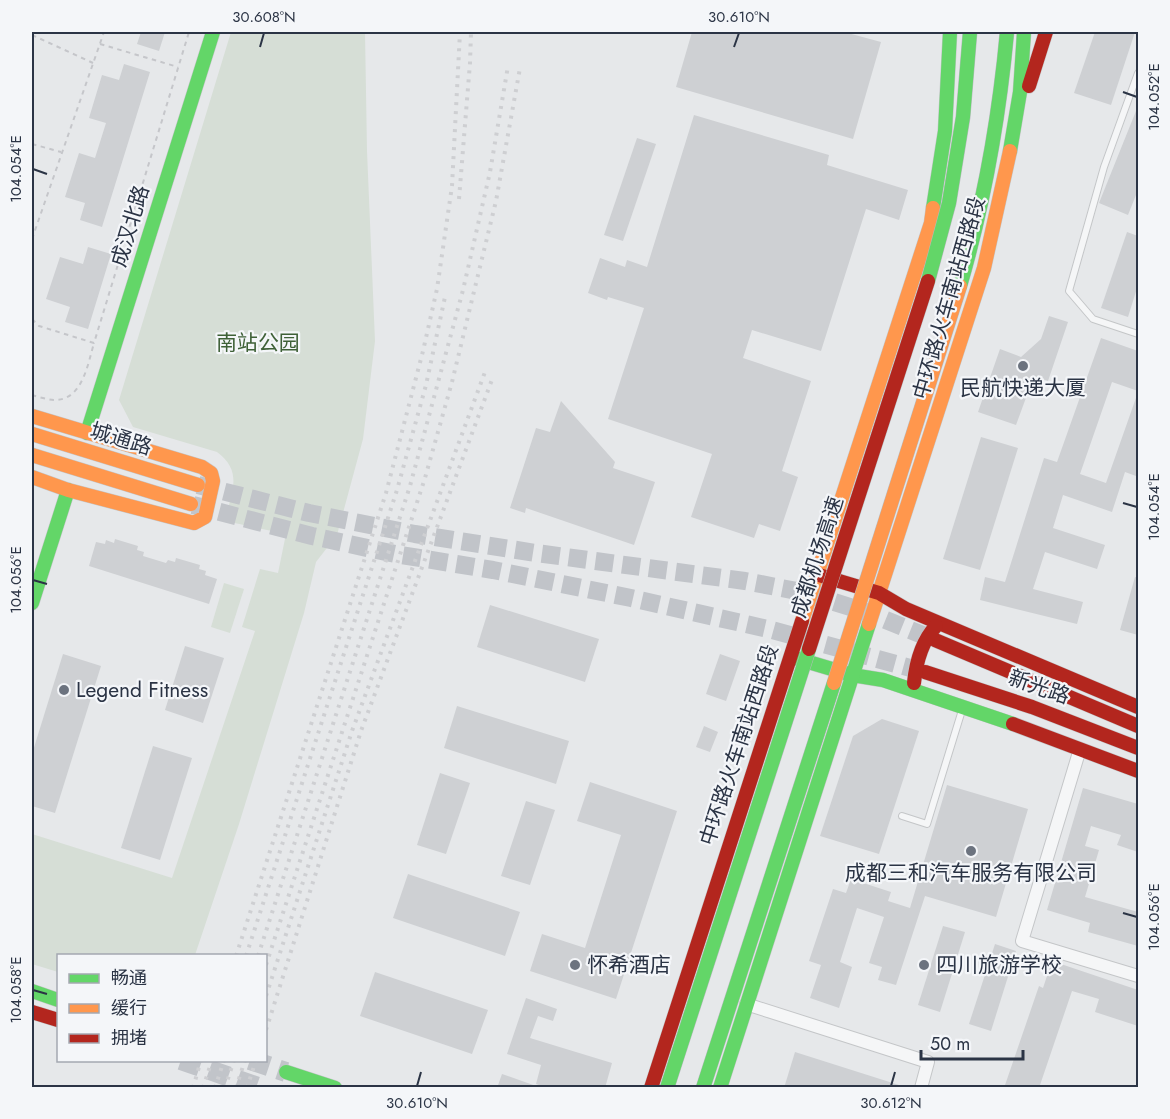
<svg xmlns="http://www.w3.org/2000/svg" width="1170" height="1119" font-family="Jost,'Noto Sans SC',sans-serif">
<style>
.green{fill:#d6ded6}
.building{fill:#ced0d3}
.lines{fill:none;stroke-linecap:round;stroke-linejoin:round}
.secondary-tunnel{stroke:#c1c4c9;stroke-width:18;stroke-dasharray:18 9;stroke-linecap:butt}
.primary-tunnel{stroke:#c1c4c9;stroke-width:20;stroke-dasharray:20 10;stroke-linecap:butt}
.lane-casing{stroke:#c4c6c8;stroke-width:8}
.street-casing{stroke:#c4c6c8;stroke-width:14}
.fast-casing{stroke:#c4c6c8;stroke-width:15}
.slow-casing{stroke:#c4c6c8;stroke-width:15}
.jam-casing{stroke:#c4c6c8;stroke-width:15}
.path{stroke:#c5c6ca;stroke-width:2;stroke-dasharray:4.5 4.5;stroke-linecap:butt}
.lane{stroke:#f5f6f7;stroke-width:6}
.street{stroke:#f5f6f7;stroke-width:12}
.fast{stroke:#63d668;stroke-width:14}
.slow{stroke:#ff974d;stroke-width:14}
.jam{stroke:#b3261e;stroke-width:14}
.rail{stroke:#cecfd2;stroke-width:4;stroke-dasharray:3 6;stroke-linecap:butt}
.fast-bridge-casing{stroke:#b8bbbf;stroke-width:15;stroke-linecap:butt}
.slow-bridge-casing{stroke:#b8bbbf;stroke-width:15;stroke-linecap:butt}
.jam-bridge-casing{stroke:#b8bbbf;stroke-width:15;stroke-linecap:butt}
.fast-bridge{stroke:#63d668;stroke-width:14}
.slow-bridge{stroke:#ff974d;stroke-width:14}
.jam-bridge{stroke:#b3261e;stroke-width:14}
.ticks{fill:none;stroke:#2b3445;stroke-width:2}
.poi-dot{fill:#6c737f;stroke:#f4f6f9;stroke-width:2}
.labels{text-anchor:middle;stroke-width:4.5;stroke-linejoin:round;paint-order:stroke}
.street-label{font-size:21px;fill:#2b3445;stroke:#f4f6f9}
.park-label{font-size:21px;fill:#3f6138;stroke:#f4f6f9}
.poi-label{font-size:21px;fill:#2b3445;stroke:#f4f6f9;text-anchor:start}
.neatline{fill:none;stroke:#2b3445;stroke-width:2}
.ticks-label{font-size:15px;text-anchor:middle;fill:#2b3445}
</style>
<rect width="100%" height="100%" fill="#e6e8ea"/>
<g class="green">
<path d="M231,32H365L367,151L375,341L363,439L337,535L316,562L304,613L239,824L195,955L58,956V972L32,964V834L172,878L255,631L242,627L260,569L278,573L286,534L225,521C231,493 244,472 217,452L133,427L119,400Z"/>
<polygon points="224,583 244,589 230,633 211,627"/>
</g>
<g class="building">
<polygon points="141,32 165,32 159,51 137,44"/>
<polygon points="692,32 844,32 881,42 853,139 676,87"/>
<polygon points="1095,32 1135,32 1111,105 1074,93"/>
<polygon points="124,64 150,72 102,227 80,220 85,203 65,197 79,153 95,158 106,123 89,118 102,75 119,80"/>
<polygon points="1138,106 1138,190 1128,215 1099,203"/>
<polygon points="694,115 829,155 827,165 908,190 899,220 866,209 821,351 752,330 743,358 811,381 782,471 798,477 780,531 759,524 754,538 691,517 712,454 608,419 644,308 608,297 607,300 588,293 600,258 625,267 627,260 647,267"/>
<polygon points="637,138 656,144 623,241 604,235"/>
<polygon points="1127,232 1138,236 1138,285 1128,317 1101,308"/>
<polygon points="88,247 111,254 88,329 65,322 70,307 46,299 60,257 83,264"/>
<polygon points="1049,316 1068,322 1048,381 1034,376 1016,425 978,412 1000,349 1021,357 1041,339"/>
<polygon points="1101,338 1138,351 1138,391 1112,382 1080,474 1106,483 1137,395 1138,395 1138,469 1136,476 1125,472 1112,512 1063,495 1053,528 1105,545 1097,569 1045,552 1033,589 1083,602 1077,624 980,600 985,577 1005,582 1044,458 1057,462"/>
<polygon points="561,401 615,462 613,468 655,482 634,545 526,508 525,513 510,508 536,428 550,432"/>
<polygon points="981,437 1018,448 980,570 943,559"/>
<polygon points="115,539 138,546 137,550 144,552 143,556 166,563 168,560 175,562 176,558 200,565 199,569 206,571 205,575 217,579 209,604 89,566 96,542 105,544 106,540 114,543"/>
<polygon points="1135,577 1138,578 1138,635 1120,630"/>
<polygon points="490,605 599,639 585,682 477,647"/>
<polygon points="185,646 224,658 203,723 165,710"/>
<polygon points="63,654 101,666 55,813 32,806 32,754"/>
<polygon points="720,654 740,661 726,701 706,694"/>
<polygon points="457,706 569,741 556,784 444,748"/>
<polygon points="882,719 919,731 879,854 820,836 853,736"/>
<polygon points="704,726 718,732 710,752 696,747"/>
<polygon points="153,746 192,758 160,860 121,848"/>
<polygon points="440,773 470,783 446,854 417,845"/>
<polygon points="590,782 677,811 616,999 530,971 542,934 585,948 621,835 577,821"/>
<polygon points="947,785 1028,809 996,917 925,896 896,985 878,980 882,967 869,963 884,917 857,908 840,962 852,967 839,1008 810,998 821,965 809,961 833,889 846,893 851,879 891,892 888,901 910,908"/>
<polygon points="1083,788 1138,804 1138,852 1117,845 1121,835 1091,826 1085,846 1099,850 1085,897 1138,912 1138,946 1088,932 1090,923 1047,910"/>
<polygon points="526,801 555,810 530,885 501,876"/>
<polygon points="408,874 520,912 505,956 393,918"/>
<polygon points="943,926 965,932 940,1012 918,1005"/>
<polygon points="995,944 1016,951 991,1031 969,1024"/>
<polygon points="1052,961 1138,990 1138,1026 1095,1012 1099,999 1072,991 1039,1088 1004,1088 1039,986 1043,988"/>
<polygon points="375,972 488,1010 472,1054 360,1016"/>
<polygon points="526,998 557,1009 553,1021 538,1016 530,1038 612,1063 605,1088 547,1088 536,1084 541,1065 507,1054"/>
<polygon points="795,1052 899,1085 899,1088 784,1088"/>
<polygon points="502,1074 536,1086 536,1088 497,1088"/>
</g>
<g class="lines">
<g class="secondary-tunnel">
<polyline points="198,485 309,513 415,534 536,553 745,581 802,592 866,612 935,640"/>
<polyline points="193,505 312,536 395,554 493,570 631,598 772,630 925,672"/>
</g>
<g class="primary-tunnel">
<polyline points="181,1060 261,1088"/>
<polyline points="250,1060 286,1072"/>
</g>
<g class="lane-casing">
<g id="lane">
<polyline points="1138,73 1104,167 1069,291 1093,319 1138,334"/>
<polyline points="902,816 927,824 963,707"/>
</g>
</g>
<g class="street-casing">
<g id="street">
<polyline points="1080,749 1022,941 1138,976"/>
<polyline points="746,1004 928,1062 921,1088"/>
</g>
</g>
<g class="fast-casing">
<g id="fast">
<polyline points="1010,151 1020,92 1024,32"/>
<polyline points="933,208 945,131 950,32"/>
<polyline points="87,433 213,32"/>
<polyline points="32,603 68,490"/>
<polyline points="795,658 852,675 883,680 1013,724"/>
<polyline points="32,991 58,1000"/>
<polyline points="286,1072 335,1088"/>
<polyline points="720,1088 869,624"/>
</g>
</g>
<g class="slow-casing">
<g id="slow">
<polyline points="32,416 202,467 211,473 213,481 205,517 194,523 68,490 32,477"/>
<polyline points="32,434 198,485"/>
<polyline points="32,455 191,504"/>
<polyline points="802,621 931,223 933,208"/>
<polyline points="869,624 984,268 1010,151"/>
</g>
</g>
<g class="jam-casing">
<g id="jam">
<polyline points="1029,86 1046,32"/>
<polyline points="819,575 879,593 906,609 1138,707"/>
<polyline points="935,640 1138,726"/>
<polyline points="925,672 1032,707 1138,748"/>
<path d="M914,683C916,663 922,641 936,626"/>
<polyline points="1013,724 1138,771"/>
<polyline points="32,1012 58,1020"/>
<polyline points="651,1088 802,621"/>
</g>
</g>
<g class="path">
<polyline points="32,35 93,63"/>
<polyline points="100,44 178,67"/>
<polyline points="32,144 61,152"/>
<polyline points="32,239 104,32"/>
<polyline points="32,319 39,326 94,343 189,32"/>
<path d="M32,395C39,397 48,400 56,400C83,399 88,363 94,343"/>
</g>
<use href="#lane" class="lane"/>
<use href="#street" class="street"/>
<use href="#fast" class="fast"/>
<use href="#slow" class="slow"/>
<use href="#jam" class="jam"/>
<g class="rail">
<polyline points="459,199 470,63 471,32"/>
<polyline points="236,956 386,493 423,351 437,289 452,186 460,32"/>
<polyline points="246,956 397,490 426,385 445,297"/>
<polyline points="258,956 410,486 463,290 490,172 508,66"/>
<polyline points="266,965 425,478 452,382 496,201 520,68"/>
<polyline points="266,996 352,731 485,372"/>
<polyline points="266,1030 361,731 493,377"/>
<polyline points="193,1088 201,1060"/>
<polyline points="203,1088 212,1060"/>
<polyline points="215,1088 224,1060"/>
<polyline points="225,1088 234,1060"/>
<polyline points="236,1088 245,1060"/>
<polyline points="247,1088 256,1060"/>
</g>
<g class="fast-bridge-casing">
<g id="fast-bridge">
<polyline points="928,281 949,203 963,117 970,32"/>
<path d="M960,286C984,203 999,119 1007,32"/>
<polyline points="667,1088 809,649"/>
<polyline points="703,1088 834,683"/>
</g>
</g>
<g class="slow-bridge-casing">
<polyline id="slow-bridge" points="834,683 960,286"/>
</g>
<g class="jam-bridge-casing">
<polyline id="jam-bridge" points="809,649 928,281"/>
</g>
<use href="#fast-bridge" class="fast-bridge"/>
<use href="#slow-bridge" class="slow-bridge"/>
<use href="#jam-bridge" class="jam-bridge"/>
</g>
<path class="ticks" d="M260,47L264,33M734,47L739,33M1123,92L1137,97M33,169L47,174M1123,503L1137,507M33,580L47,584M1123,913L1137,917M33,990L47,994M417,1086L421,1072M891,1086L895,1072"/>
<g class="poi-dot">
<circle cx="1023" cy="366" r="6"/>
<circle cx="64" cy="690" r="6"/>
<circle cx="971" cy="851" r="6"/>
<circle cx="575" cy="965" r="6"/>
<circle cx="924" cy="965" r="6"/>
</g>
<g class="labels">
<g class="street-label">
<text transform="translate(130 226) rotate(-73)" y="7">成汉北路</text>
<text transform="translate(949 298) rotate(-74)" y="7">中环路火车南站西路段</text>
<text transform="translate(121 439) rotate(17)" y="7">城通路</text>
<text transform="translate(817 557) rotate(-72)" y="7">成都机场高速</text>
<text transform="translate(1039 687) rotate(19)" y="7">新光路</text>
<text transform="translate(739 745) rotate(-72)" y="7">中环路火车南站西路段</text>
</g>
<g class="park-label">
<text x="258" y="350">南站公园</text>
</g>
<g class="poi-label">
<text x="1023" y="395" text-anchor="middle">民航快递大厦</text>
<text x="76" y="697">Legend Fitness</text>
<text x="971" y="880" text-anchor="middle">成都三和汽车服务有限公司</text>
<text x="587" y="972">怀希酒店</text>
<text x="936" y="972">四川旅游学校</text>
</g>
</g>
<rect width="1170" height="1119" fill="none" stroke="#f4f6f9" stroke-width="66"/>
<rect x="57" y="954" width="210" height="108" fill="#f4f6f9" stroke="#a4a8b1" stroke-width="1.5"/>
<rect x="69" y="974" width="30" height="9" fill="#63d668" stroke="#a4a8b1" stroke-width="1.5"/>
<text x="111" y="984" font-size="18" fill="#2b3445">畅通</text>
<rect x="69" y="1004" width="30" height="9" fill="#ff974d" stroke="#a4a8b1" stroke-width="1.5"/>
<text x="111" y="1014" font-size="18" fill="#2b3445">缓行</text>
<rect x="69" y="1034" width="30" height="9" fill="#b3261e" stroke="#a4a8b1" stroke-width="1.5"/>
<text x="111" y="1044" font-size="18" fill="#2b3445">拥堵</text>
<path d="M921 1050v9h102v-9" fill="none" stroke="#2b3445" stroke-width="3"/>
<text x="930" y="1050" font-size="18" fill="#2b3445" stroke="#f4f6f9" stroke-width="4.5" paint-order="stroke">50 m</text>
<rect x="33" y="33" width="1104" height="1053" class="neatline"/>
<g class="ticks-label">
<text x="264" y="22">30.608°N</text>
<text x="739" y="22">30.610°N</text>
<text transform="translate(1154 97) rotate(-90)" y="5">104.052°E</text>
<text transform="translate(16 169) rotate(-90)" y="5">104.054°E</text>
<text transform="translate(1154 507) rotate(-90)" y="5">104.054°E</text>
<text transform="translate(16 580) rotate(-90)" y="5">104.056°E</text>
<text transform="translate(1154 917) rotate(-90)" y="5">104.056°E</text>
<text transform="translate(16 990) rotate(-90)" y="5">104.058°E</text>
<text x="417" y="1108">30.610°N</text>
<text x="891" y="1108">30.612°N</text>
</g>
</svg>
